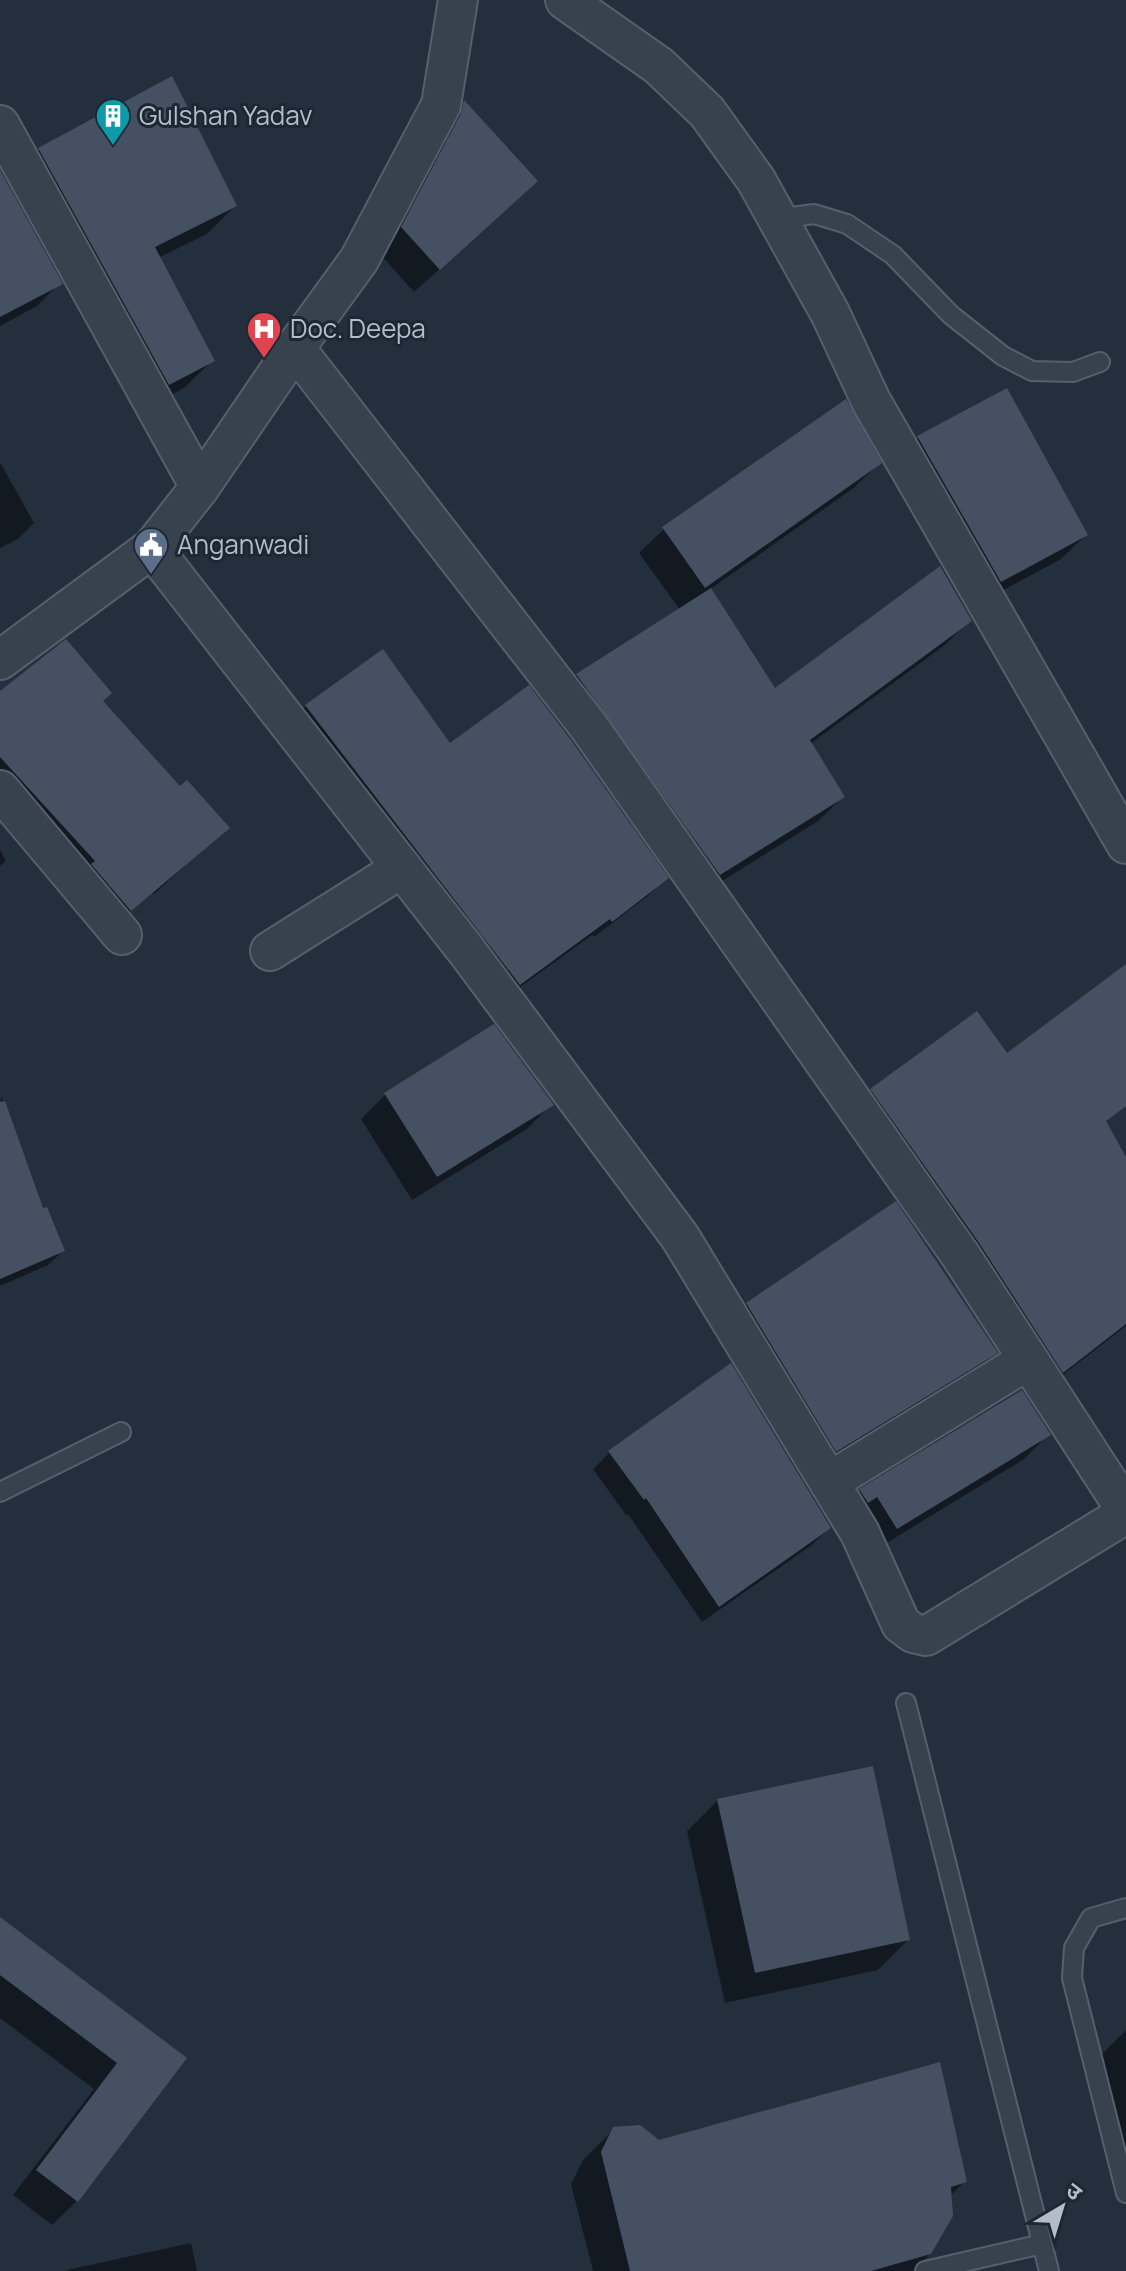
<svg xmlns="http://www.w3.org/2000/svg" width="1126" height="2271" font-family="Manrope,'Noto Sans Devanagari',sans-serif">
<style>
.shadow{fill:#0007}
.building{fill:#455162}
.lines{fill:none;stroke-linecap:round;stroke-linejoin:round}
.service-casing{stroke:#565f6c;stroke-width:22}
.minor-casing{stroke:#565f6c;stroke-width:42}
.service{stroke:#38414e;stroke-width:18}
.minor{stroke:#38414e;stroke-width:38}
.labels{text-anchor:middle;stroke-width:6;stroke-linejoin:round;paint-order:stroke}
.poi-label{font-size:26px;fill:#b4bcc9;stroke:#1d2633;text-anchor:start}
</style>
<rect width="100%" height="100%" fill="#242f3e"/>
<g class="shadow">
<polygon points="464,103 511,205 414,292 378,252 440,127"/>
<polygon points="39,149 235,206 207,234 158,258 212,361 184,388 140,411 11,177"/>
<polygon points="0,175 60,283 37,306 0,326"/>
<polygon points="1006,390 1086,535 1061,559 976,605 894,462 918,438"/>
<polygon points="0,462 34,523 18,539 0,548"/>
<polygon points="879,463 855,487 709,590 774,691 970,620 945,645 810,744 843,797 818,821 695,898 553,700 577,676 680,610 639,553 664,529"/>
<polygon points="0,695 180,789 227,828 154,894 152,892 110,929 0,798"/>
<polygon points="306,706 449,745 666,878 649,895 594,937 592,935 502,1000 289,723"/>
<polygon points="0,850 6,861 0,866"/>
<polygon points="1007,1056 1126,1161 1126,1326 1042,1391 852,1111 872,1091"/>
<polygon points="385,1095 551,1104 527,1129 412,1200 361,1119"/>
<polygon points="1,1096 42,1211 63,1251 48,1265 0,1286"/>
<polygon points="747,1304 995,1353 971,1377 811,1475 722,1328"/>
<polygon points="1048,1435 1024,1459 872,1552 836,1515 860,1491"/>
<polygon points="610,1452 829,1528 812,1545 702,1622 628,1514 626,1515 593,1469"/>
<polygon points="718,1800 908,1940 878,1970 725,2003 687,1831"/>
<polygon points="0,1919 184,2058 77,2201 52,2225 13,2195 94,2089 0,2018"/>
<polygon points="1126,2030 1126,2153 1102,2054"/>
<polygon points="614,2129 659,2143 965,2181 950,2196 951,2215 928,2256 913,2271 593,2271 571,2184 583,2160"/>
<polygon points="191,2243 197,2271 66,2271 67,2270"/>
</g>
<g class="building">
<polygon points="172,76 237,206 155,247 215,361 169,385 38,148"/>
<polygon points="464,100 538,181 440,270 401,227 460,115"/>
<polygon points="0,170 63,284 0,317"/>
<polygon points="1007,388 1088,535 1001,582 917,436"/>
<polygon points="846,399 882,463 705,588 662,527"/>
<polygon points="940,566 972,621 810,740 845,797 720,875 576,674 711,588 775,688"/>
<polygon points="66,639 112,693 103,701 180,786 187,780 230,828 131,911 91,864 95,861 0,757 0,691"/>
<polygon points="383,649 450,743 529,685 571,740 669,878 612,922 610,919 520,985 305,705"/>
<polygon points="1126,964 1126,1106 1106,1121 1126,1157 1126,1324 1063,1373 979,1243 870,1089 977,1011 1007,1053"/>
<polygon points="494,1024 554,1105 437,1177 384,1093"/>
<polygon points="5,1101 43,1208 47,1207 65,1251 0,1279 0,1102"/>
<polygon points="896,1201 998,1353 836,1452 746,1303"/>
<polygon points="731,1363 831,1528 719,1607 646,1498 644,1500 608,1451"/>
<polygon points="1022,1390 1051,1435 897,1529 877,1497 868,1503 859,1489"/>
<polygon points="873,1766 910,1940 755,1973 717,1799"/>
<polygon points="0,1917 187,2058 78,2202 36,2170 117,2063 0,1975"/>
<polygon points="940,2062 967,2182 951,2187 953,2216 931,2254 871,2271 630,2271 601,2152 613,2127 640,2125 659,2140"/>
</g>
<g class="lines">
<g class="service-casing">
<g id="service">
<polyline points="777,219 814,214 847,224 893,255 951,315 1003,356 1032,371 1073,372 1100,362"/>
<polyline points="0,1492 121,1432"/>
<polyline points="906,1703 1049,2271"/>
<polyline points="1126,1908 1091,1918 1074,1948 1072,1978 1126,2193"/>
<polyline points="925,2271 1042,2244"/>
</g>
</g>
<g class="minor-casing">
<g id="minor">
<polyline points="565,0 659,66 707,112 756,180 830,313 871,401 1126,844"/>
<polyline points="0,125 200,487"/>
<polyline points="295,348 589,727 961,1256 1126,1510"/>
<polyline points="152,548 466,950 680,1237 860,1533 901,1624 913,1633 926,1636 1126,1514"/>
<polyline points="0,660 152,548 200,487 295,348 359,260 441,105 458,0"/>
<polyline points="0,790 122,935"/>
<polyline points="270,951 402,868"/>
<polyline points="829,1482 1028,1360"/>
</g>
</g>
<use href="#service" class="service"/>
<use href="#minor" class="minor"/>
</g>
<defs>
<g id="building-pin" transform="scale(1.8)"><path d="M0 17L-7.5 6A9.5 9.5 0 1 1 7.5 6Z" fill="#0f9aa8" stroke="#1d2633"/><path d="M-4-6H4V6H1V3H-1V6H-4ZM-2.5-4.3h1.7v1.8h-1.7ZM.8-4.3h1.7v1.8H.8ZM-2.5-1h1.7V.8h-1.7ZM.8-1h1.7V.8H.8Z" fill="#fff"/></g>
<g id="hospital-pin" transform="scale(1.8)"><path d="M0 17L-7.5 6A9.5 9.5 0 1 1 7.5 6Z" fill="#e0444e" stroke="#1d2633"/><path d="M-5-5h3v3.5h4V-5h3V5h-3V1.5h-4V5h-3Z" fill="#fff"/></g>
<g id="civic-pin" transform="scale(1.8)"><path d="M0 17L-7.5 6A9.5 9.5 0 1 1 7.5 6Z" fill="#5c6f8a" stroke="#1d2633"/><path d="M-.6-6.5H3V-4.5H.6V-3L4-1V1h2V6H-6V1h2V-1L-.6-3ZM-1.2 2.5V6h2.4V2.5Z" fill="#fff"/></g>
</defs>
<g fill-rule="evenodd">
<use href="#building-pin" x="113" y="116"/>
<use href="#hospital-pin" x="264" y="329"/>
<use href="#civic-pin" x="151" y="545"/>
</g>
<g class="labels">
<g class="poi-label">
<text x="139" y="125">Gulshan Yadav</text>
<text x="290" y="338">Doc. Deepa</text>
<text x="177" y="554">Anganwadi</text>
</g>
</g>
<g transform="translate(1062 2207) rotate(38)" stroke="#1d2633" stroke-width="6" paint-order="stroke">
<path d="M0-6L14 30L0 20L-14 30Z" fill="#b4bcc9"/>
<text y="-12" font-size="22" font-weight="bold" text-anchor="middle" fill="#b4bcc9">उ</text>
</g>
</svg>
